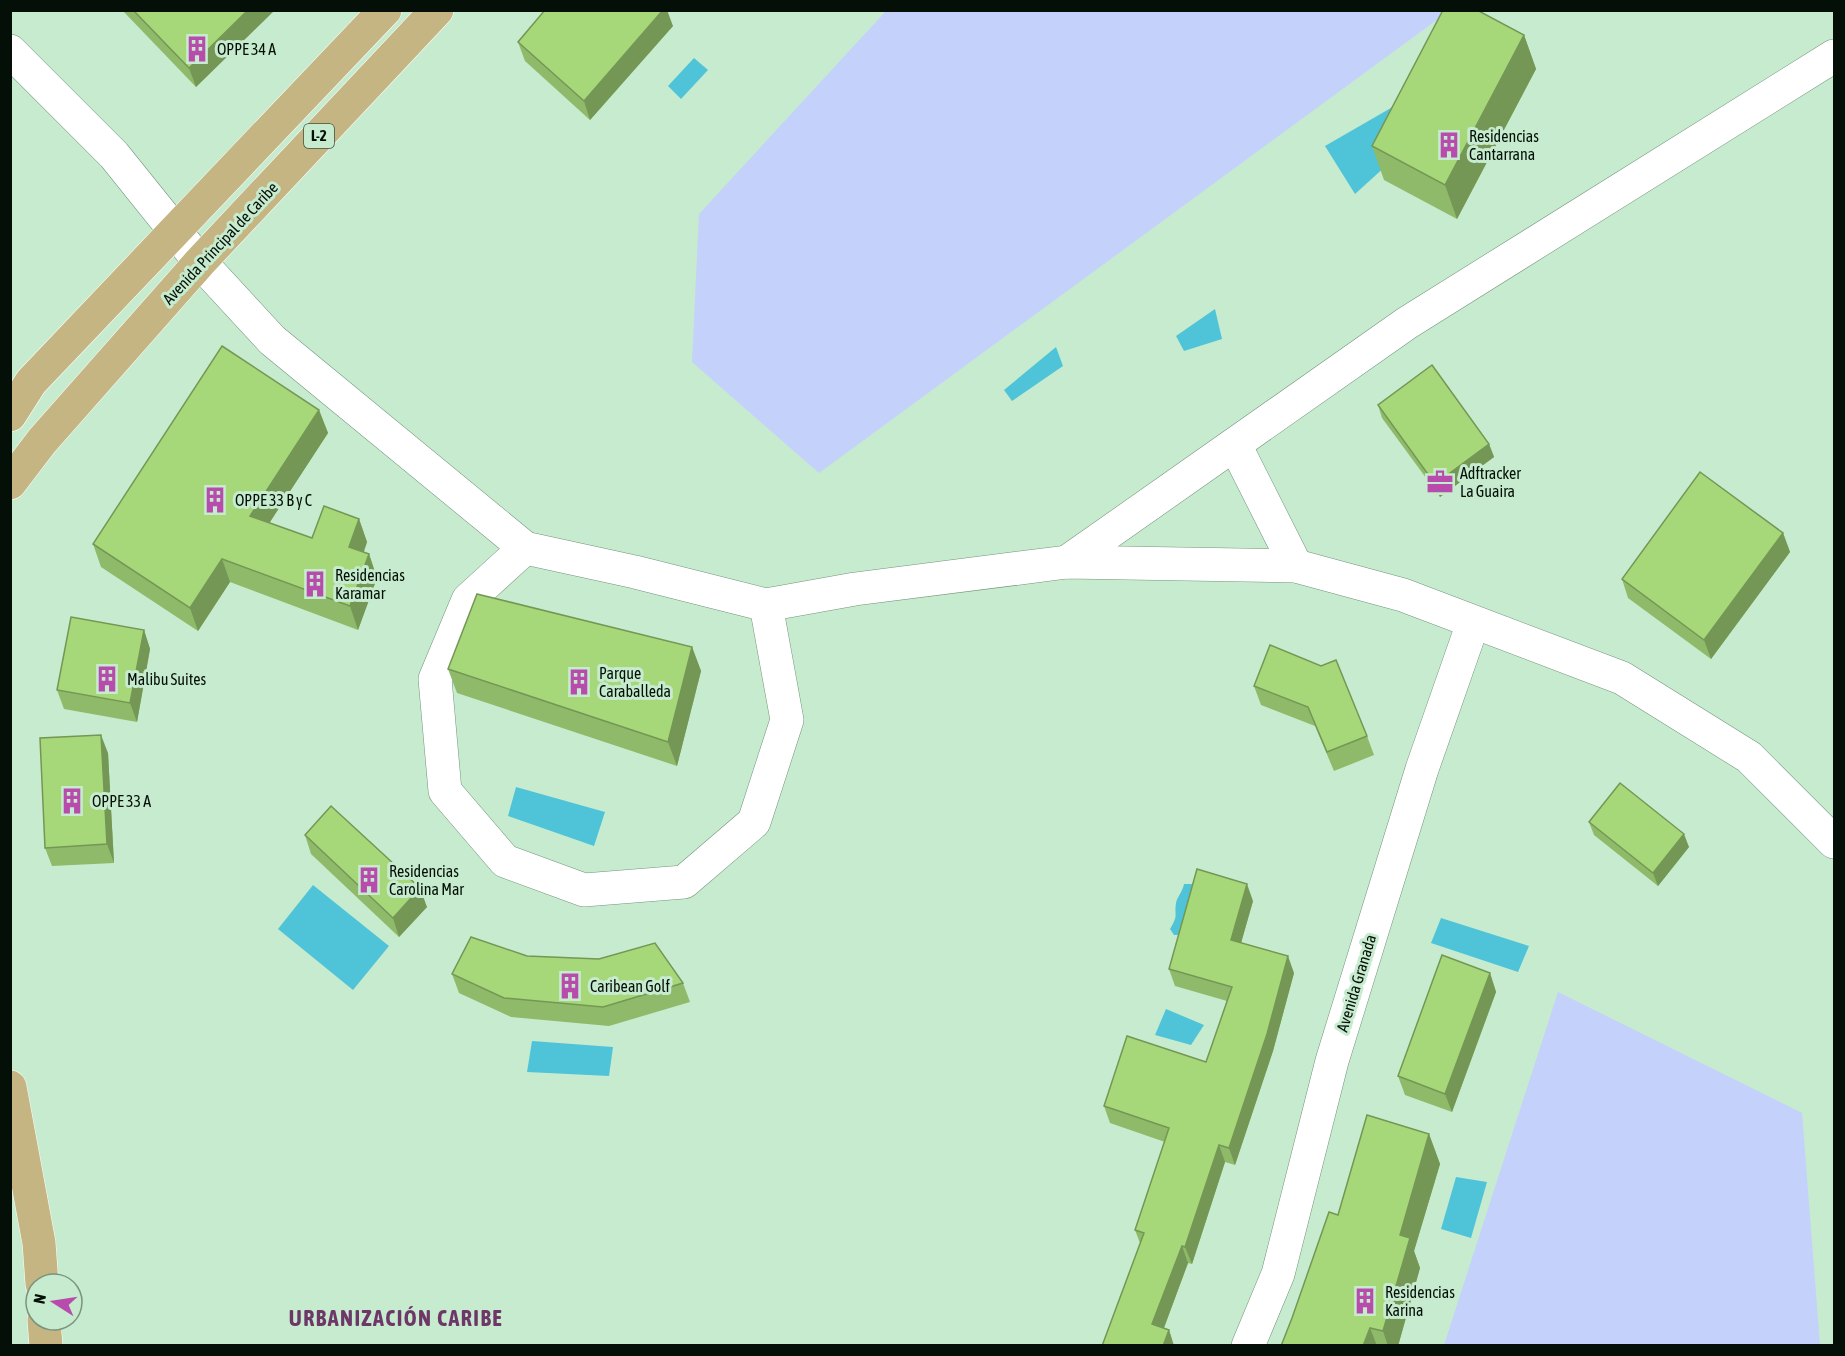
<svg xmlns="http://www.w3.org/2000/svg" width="1845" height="1356" font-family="'Asap Condensed',sans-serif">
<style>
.green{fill:#c4d1fb}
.water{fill:#4fc4d9}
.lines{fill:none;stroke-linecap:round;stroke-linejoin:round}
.street-casing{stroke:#74947b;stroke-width:34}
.primary-casing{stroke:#fff;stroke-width:34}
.street{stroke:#fff;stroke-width:33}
.primary{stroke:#c5b583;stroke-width:33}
.wall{fill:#8fba69}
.shaded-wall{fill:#749755}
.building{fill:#a6d87a;stroke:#749755;stroke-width:1.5}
.labels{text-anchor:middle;stroke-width:6;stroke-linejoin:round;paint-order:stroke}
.shield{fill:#c7ebcf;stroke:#3e5243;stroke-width:1.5}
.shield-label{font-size:15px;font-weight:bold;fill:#041007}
.poi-label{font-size:16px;fill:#041007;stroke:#c7ebcf;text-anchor:start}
.street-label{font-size:16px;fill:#041007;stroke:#c7ebcf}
.district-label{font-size:22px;font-weight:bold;letter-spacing:1.5px;fill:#6d3867;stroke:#c7ebcf}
</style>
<rect width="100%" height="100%" fill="#c7ebcf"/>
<g class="green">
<polygon points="886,11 1449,11 819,473 692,362 699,214"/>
<polygon points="1558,992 1802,1113 1820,1345 1444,1345"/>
</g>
<g class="water">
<polygon points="694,58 708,70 681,99 668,86"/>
<polygon points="1403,101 1387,165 1355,194 1325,146"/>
<polygon points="1215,309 1222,339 1184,351 1176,336"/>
<polygon points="1056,347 1063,366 1012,401 1004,390"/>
<polygon points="516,787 605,812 594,846 508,816"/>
<path d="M1184,884H1196L1181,935H1174L1170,929C1179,914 1174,917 1176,903C1177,897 1183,891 1184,884Z"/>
<polygon points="313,885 389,946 353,990 278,929"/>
<polygon points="1441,918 1529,946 1518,972 1431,943"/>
<polygon points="1166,1009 1204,1025 1191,1045 1155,1035"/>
<polygon points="532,1041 613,1047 609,1076 527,1072"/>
<polygon points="1456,1177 1487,1182 1471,1238 1441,1229"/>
</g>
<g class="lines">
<g class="street-casing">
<g id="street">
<polyline points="10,51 114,155 200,262 272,340 525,548 635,572 766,605 855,589 1067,562 1296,566 1403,595 1622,678 1749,757 1834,842"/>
<polyline points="1235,445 1296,566"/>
<polyline points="525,548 468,600 435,679 445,791 505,861 584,890 684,882 754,822 787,720 766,605"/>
<polyline points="1067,562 1407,323 1834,56"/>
<polyline points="1248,1346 1278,1274 1332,1061 1422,769 1473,623"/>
</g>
</g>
<g class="primary-casing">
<g id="primary">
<polyline points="10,415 31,382 385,10"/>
<polyline points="10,483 42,441 200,262 437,10"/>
<polyline points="10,1087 39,1243 42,1284"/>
<polyline points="44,1320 46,1346"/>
</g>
</g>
<use href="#street" class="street"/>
<use href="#primary" class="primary"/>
</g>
<g class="wall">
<polygon points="122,10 274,10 196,87"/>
<polygon points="673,26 590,120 525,61 518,42"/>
<polygon points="1524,35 1536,69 1457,219 1384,180 1372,146"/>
<polygon points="1378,405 1489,444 1494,457 1440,497 1382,418"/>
<polygon points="319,410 328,433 269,523 312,538 359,519 367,542 364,552 369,554 377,578 358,630 230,582 198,631 101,567 93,544"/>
<polygon points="1783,533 1790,552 1711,659 1628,598 1622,579"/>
<polygon points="144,630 150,649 137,722 64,709 57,690"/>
<polygon points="1270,645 1367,736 1374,755 1334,771 1315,726 1261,705 1254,686"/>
<polygon points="692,647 701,671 677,766 457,693 448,669"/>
<polygon points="108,753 114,863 52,866 45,848"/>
<polygon points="1589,822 1689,847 1658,886 1594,835"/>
<polygon points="305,835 427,907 399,937 311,854"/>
<polygon points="1253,901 1241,943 1294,973 1273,1051 1235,1165 1225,1162 1192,1264 1188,1263 1164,1328 1169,1330 1174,1346 1102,1346 1140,1243 1135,1230 1165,1142 1110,1123 1104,1106 1206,1062 1227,1001 1175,986 1169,969"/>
<polygon points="527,956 683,983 690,1002 609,1026 511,1017 459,993 452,974"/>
<polygon points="1490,973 1496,992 1452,1112 1405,1095 1398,1076"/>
<polygon points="1429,1134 1440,1164 1414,1251 1420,1268 1398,1346 1281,1346"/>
</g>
<g class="shaded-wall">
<polygon points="248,10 274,11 196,87 189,68"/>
<polygon points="663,10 667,10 673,26 590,120 584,101"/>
<polygon points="1524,35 1536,69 1457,219 1445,185"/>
<polygon points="319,410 328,433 259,539 250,516"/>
<polygon points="1489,444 1494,457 1440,497 1435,484"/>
<polygon points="359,519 367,542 357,570 349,547"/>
<polygon points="1783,533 1790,552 1711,659 1704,640"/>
<polygon points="369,554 377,578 358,630 350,606"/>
<polygon points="222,559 230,582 198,631 190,608"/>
<polygon points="144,630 150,649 137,722 130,703"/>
<polygon points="692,647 701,671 677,766 668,742"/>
<polygon points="101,735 108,753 114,863 107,844"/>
<polygon points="1684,834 1689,847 1658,886 1653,873"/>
<polygon points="1247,884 1253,901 1237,957 1231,940"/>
<polygon points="420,888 427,907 399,937 393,918"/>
<polygon points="1288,956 1294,973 1273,1051 1235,1165 1229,1148"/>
<polygon points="1490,973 1496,992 1452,1112 1445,1094"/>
<polygon points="1429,1134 1440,1164 1414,1251 1420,1268 1398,1346 1388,1346 1383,1331 1400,1235"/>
<polygon points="1219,1145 1225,1162 1192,1264 1185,1247"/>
<polygon points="1182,1246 1188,1263 1159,1341 1152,1324"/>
<polygon points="1370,1328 1377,1346 1363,1346"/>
<polygon points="1169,1330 1174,1346 1163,1346"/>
</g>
<g class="building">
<polygon points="133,10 248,10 189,68"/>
<polygon points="545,10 663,10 584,101 518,42"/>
<polygon points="1443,10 1477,10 1524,35 1445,185 1372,146"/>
<polygon points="222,346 319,410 250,516 312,538 324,506 359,519 349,547 369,554 350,606 222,559 190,608 93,544"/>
<polygon points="1432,365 1489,444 1435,484 1378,405"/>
<polygon points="1700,472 1783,533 1704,640 1622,579"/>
<polygon points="477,594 692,647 668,742 448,669"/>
<polygon points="71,617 144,630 130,703 57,690"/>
<polygon points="1270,645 1321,666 1336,660 1367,736 1327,752 1308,707 1254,686"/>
<polygon points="101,735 107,844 45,848 40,738"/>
<polygon points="1620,783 1684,834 1653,873 1589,822"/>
<polygon points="331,806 420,888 393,918 305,835"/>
<polygon points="1197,869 1247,884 1231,940 1288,956 1267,1034 1229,1148 1219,1145 1185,1247 1182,1246 1152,1324 1169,1330 1163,1346 1102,1346 1144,1233 1135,1230 1169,1128 1104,1106 1127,1036 1206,1062 1232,987 1169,969"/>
<polygon points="471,937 527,956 599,959 655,943 683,983 603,1007 504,998 452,974"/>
<polygon points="1442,955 1490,973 1445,1094 1398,1076"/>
<polygon points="1367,1115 1429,1134 1400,1235 1410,1238 1383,1331 1370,1328 1363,1346 1281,1346 1292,1318 1329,1212 1338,1215"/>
</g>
<defs>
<g id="building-bare" transform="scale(2.07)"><path d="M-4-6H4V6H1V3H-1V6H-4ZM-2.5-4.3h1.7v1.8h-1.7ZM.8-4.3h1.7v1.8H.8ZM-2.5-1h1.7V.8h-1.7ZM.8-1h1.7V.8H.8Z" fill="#b74cad" stroke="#c7ebcf" stroke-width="2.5" paint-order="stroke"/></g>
<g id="office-bare" transform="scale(2.07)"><path d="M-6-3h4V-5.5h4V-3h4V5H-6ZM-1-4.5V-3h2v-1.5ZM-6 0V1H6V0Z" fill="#b74cad" stroke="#c7ebcf" stroke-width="2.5" paint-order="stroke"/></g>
</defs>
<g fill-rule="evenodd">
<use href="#building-bare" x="197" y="49"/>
<use href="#building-bare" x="1449" y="145"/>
<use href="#office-bare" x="1440" y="482"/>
<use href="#building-bare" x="215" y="500"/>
<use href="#building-bare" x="315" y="584"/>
<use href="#building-bare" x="107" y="679"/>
<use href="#building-bare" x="579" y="682"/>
<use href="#building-bare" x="72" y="801"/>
<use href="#building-bare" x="369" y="880"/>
<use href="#building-bare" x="570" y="986"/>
<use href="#building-bare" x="1365" y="1301"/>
</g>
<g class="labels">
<rect class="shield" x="304" y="124" width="30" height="24" rx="4.5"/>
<g class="shield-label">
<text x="319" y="141">L-2</text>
</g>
<g class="poi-label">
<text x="217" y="55">OPPE 34 A</text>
<text x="1469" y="142">Residencias<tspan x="1469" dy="18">Cantarrana</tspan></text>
<text x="1460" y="479">Adftracker<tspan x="1460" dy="18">La Guaira</tspan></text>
<text x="235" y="506">OPPE 33 B y C</text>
<text x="335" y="581">Residencias<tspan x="335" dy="18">Karamar</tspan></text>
<text x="599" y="679">Parque<tspan x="599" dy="18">Caraballeda</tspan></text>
<text x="127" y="685">Malibu Suites</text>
<text x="92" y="807">OPPE 33 A</text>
<text x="389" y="877">Residencias<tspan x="389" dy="18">Carolina Mar</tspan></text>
<text x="590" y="992">Caribean Golf</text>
<text x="1385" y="1298">Residencias<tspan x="1385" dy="18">Karina</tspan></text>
</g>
<g class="street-label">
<text transform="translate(220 243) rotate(-47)" y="6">Avenida Principal de Caribe</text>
<text transform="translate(1356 983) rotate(-73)" y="6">Avenida Granada</text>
</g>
<g class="district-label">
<text x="396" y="1326">URBANIZACIÓN CARIBE</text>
</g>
</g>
<rect width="1845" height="1356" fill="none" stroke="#041007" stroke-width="24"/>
<g transform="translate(54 1302) rotate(282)"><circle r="28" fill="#c7ebcf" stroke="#79937f" stroke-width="1.5"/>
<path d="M0-4.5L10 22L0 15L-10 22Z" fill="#b74cad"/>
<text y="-9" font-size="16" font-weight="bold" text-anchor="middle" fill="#041007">N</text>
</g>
</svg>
